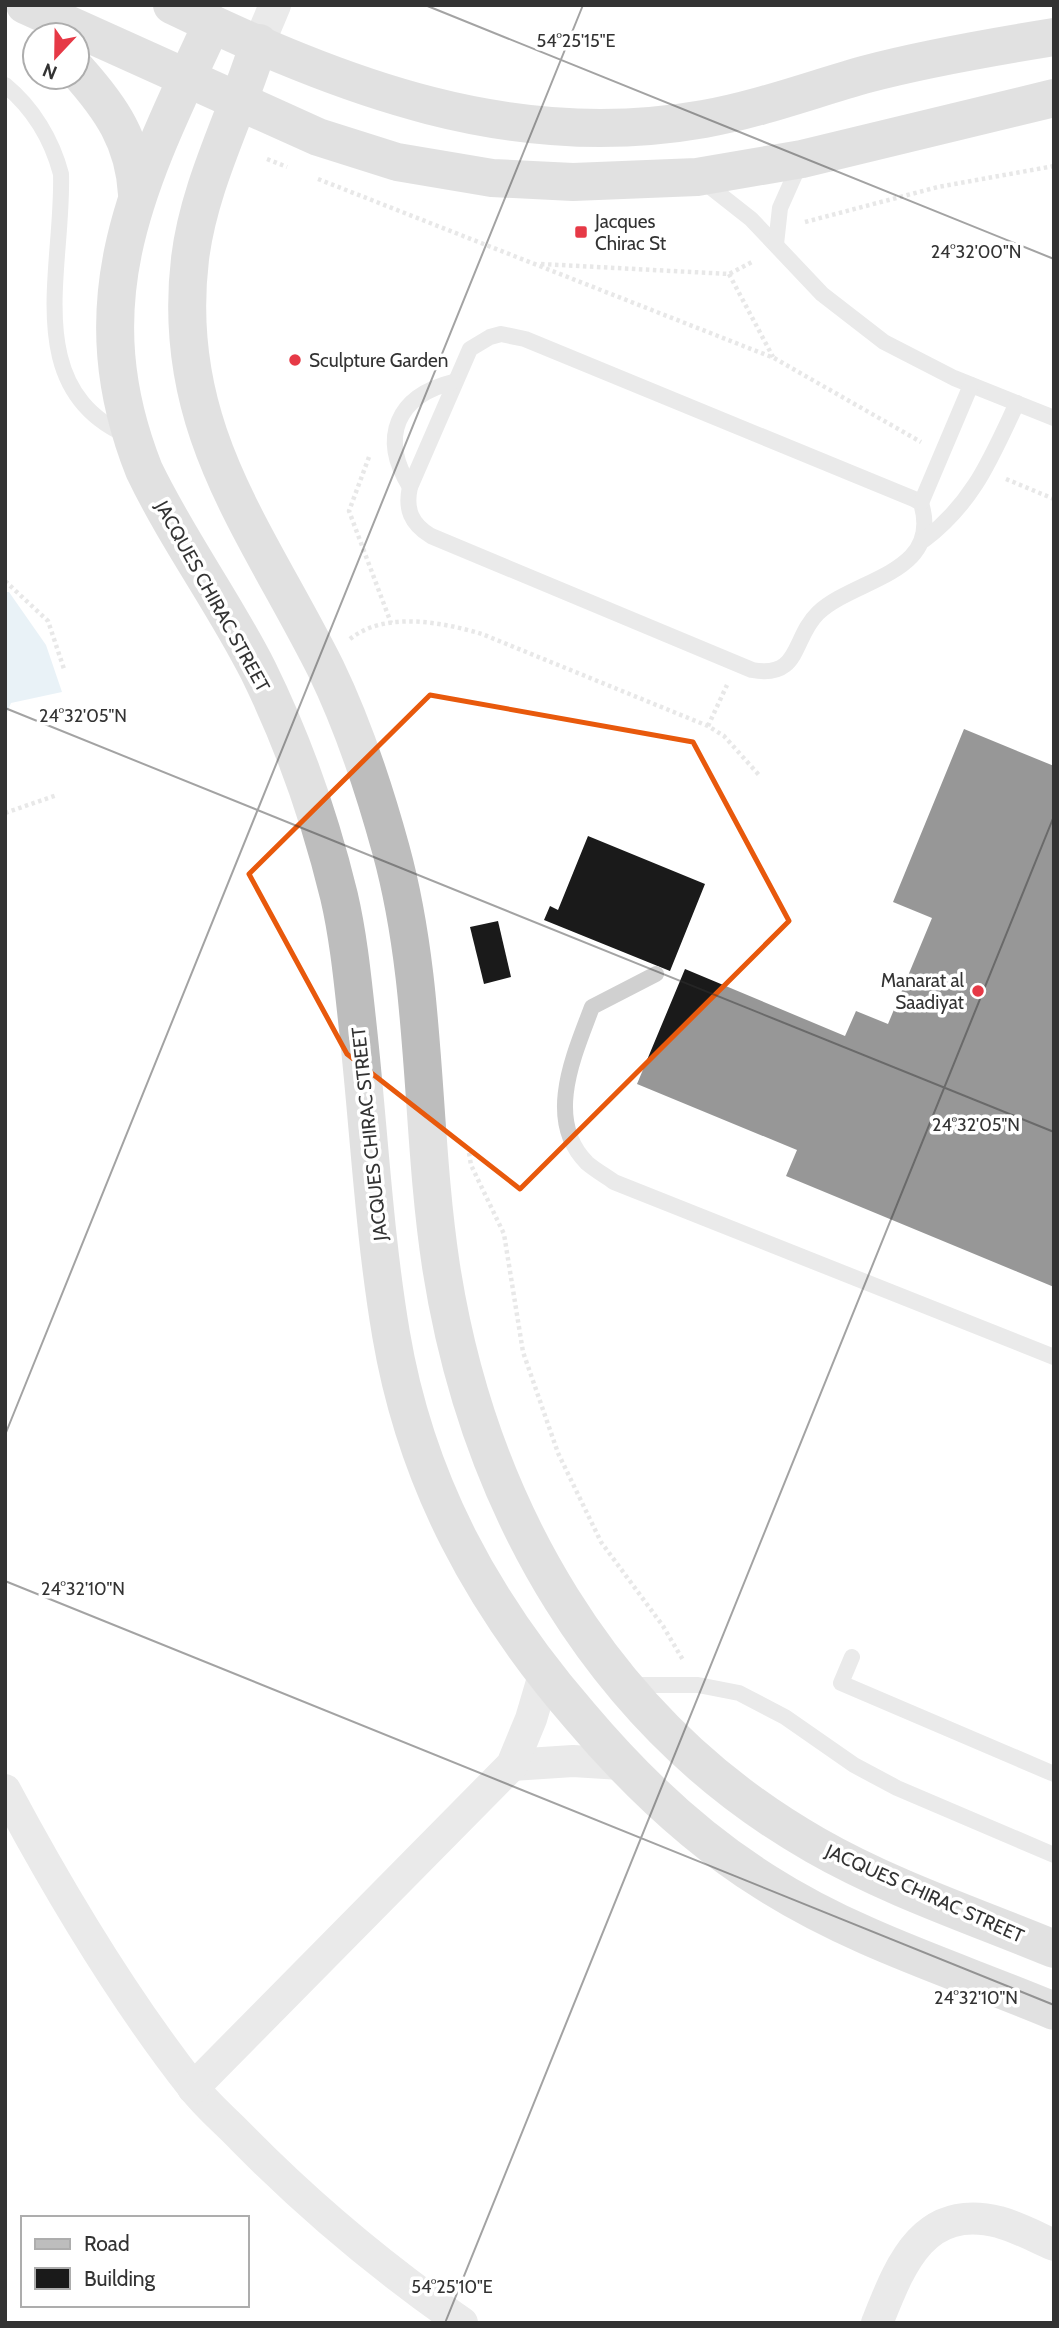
<svg xmlns="http://www.w3.org/2000/svg" width="1059" height="2328" font-family="Cabin,sans-serif">
<style>
.water{fill:#cfe2ee}
.building{fill:#1a1a1a}
.lines{fill:none;stroke-linecap:round;stroke-linejoin:round}
.path{stroke:#cdcdcd;stroke-width:4.5;stroke-dasharray:3.5 3.5;stroke-linecap:butt}
.lane{stroke:#d0d0d0;stroke-width:16}
.street{stroke:#d0d0d0;stroke-width:32}
.secondary{stroke:#bdbdbd;stroke-width:38}
.marked{fill:none;stroke:#e8590c;stroke-width:5;stroke-linejoin:round}
.ticks{fill:none;stroke:#333;stroke-width:2;stroke-opacity:0.45}
.poi-dot{fill:#e63946;stroke:#fff;stroke-width:2.5}
.labels{text-anchor:middle;stroke-width:7;stroke-linejoin:round;paint-order:stroke}
.poi-label{font-size:19px;fill:#333;stroke:#fff;text-anchor:start}
.street-label{font-size:19px;fill:#333;stroke:#fff}
.ticks-label{font-size:18px;text-anchor:middle;fill:#333;stroke:#fff;stroke-width:7;stroke-linejoin:round;paint-order:stroke}
</style>
<rect width="100%" height="100%" fill="#fff"/>
<polygon class="water" points="5,592 9,592 46,645 62,692 11,703 5,717"/>
<g class="building">
<polygon points="964,729 1054,766 1054,1287 786,1176 797,1150 637,1084 685,969 845,1036 856,1011 888,1024 932,918 893,902"/>
<polygon points="588,836 705,884 670,971 544,920 550,906 558,910"/>
<polygon points="498,921 511,977 484,984 470,927"/>
</g>
<g class="lines">
<g class="path">
<polyline points="267,159 287,167"/>
<polyline points="318,179 774,358 921,442"/>
<polyline points="805,222 938,187 1054,166"/>
<polyline points="541,264 729,274 754,261"/>
<polyline points="729,274 773,357"/>
<polyline points="369,457 349,511 391,623"/>
<polyline points="1006,479 1054,499"/>
<polyline points="5,581 48,621 64,669"/>
<path d="M350,639C385,611 442,622 482,634L708,726L724,736L759,775"/>
<polyline points="708,726 727,685"/>
<polyline points="5,813 57,795"/>
<polyline points="469,1153 471,1165 504,1234 523,1352 558,1453 601,1542 663,1626 683,1660"/>
</g>
<g class="lane">
<path d="M5,85C33,108 52,140 61,174C64,269 19,391 131,437"/>
<polyline points="704,182 751,219 822,294 884,342 954,378 1054,418"/>
<polyline points="776,244 780,208 800,163"/>
<path d="M501,334L525,339L914,499L921,503C943,574 855,578 818,613C792,638 801,679 752,670L431,536C411,524 405,509 410,487L470,349L490,337Z"/>
<path d="M410,487C379,437 397,396 453,382"/>
<polyline points="921,503 971,385"/>
<path d="M924,540C974,502 991,458 1017,403"/>
<path d="M656,974L592,1007C574,1055 544,1120 587,1163C595,1170 606,1176 614,1182L1054,1357"/>
<polyline points="852,1657 841,1683 1054,1774"/>
<polyline points="632,1685 698,1685 739,1693 785,1717 854,1765 897,1788 1054,1855"/>
</g>
<g class="street">
<polyline points="259,43 275,5"/>
<polyline points="512,1765 573,1761 621,1764"/>
<path d="M5,1790C60,1893 120,1994 192,2086C206,2105 226,2121 243,2139C310,2207 383,2268 462,2323"/>
<polyline points="193,2088 512,1765 531,1719 544,1675"/>
<path d="M877,2323C900,2266 922,2203 999,2222C1017,2227 1036,2237 1054,2245"/>
</g>
<g class="secondary">
<polyline points="25,5 318,137 397,162 492,178 573,182 697,177 802,159 1054,98"/>
<path d="M172,5C343,87 511,153 704,119C760,109 813,89 867,74C927,58 992,47 1054,37"/>
<path d="M212,24C140,179 76,298 144,470C177,539 223,601 258,670C293,741 320,818 339,896C349,939 353,984 358,1029C369,1130 374,1234 391,1334C416,1482 483,1604 580,1716C634,1780 693,1837 765,1882C854,1939 956,1970 1054,2011"/>
<path d="M259,43C237,115 199,184 190,259C170,427 256,529 326,669C354,727 374,788 391,850C428,985 420,1128 441,1266C478,1504 601,1723 815,1845C890,1888 974,1916 1054,1949"/>
<path d="M77,70C111,108 134,141 137,194"/>
</g>
</g>
<path d="M0 0H1059V2328H0ZM430,695L693,742L789,921L520,1189L347,1054L249,874Z" fill="#fff" fill-opacity=".55" fill-rule="evenodd"/>
<path class="marked" d="M430,695L693,742L789,921L520,1189L347,1054L249,874Z"/>
<path class="ticks" d="M425,5L1054,259M5,708L1054,1132M5,1435L583,5M5,1581L1054,2005M445,2323L1054,816"/>
<g class="poi-dot">
<rect x="574" y="225" width="14" height="14" rx="3.5"/>
<circle cx="295" cy="360" r="7"/>
<circle cx="978" cy="991" r="7"/>
</g>
<g class="labels">
<g class="poi-label">
<text x="595" y="228">Jacques<tspan x="595" dy="22">Chirac St</tspan></text>
<text x="309" y="367">Sculpture Garden</text>
<text x="964" y="987" text-anchor="end">Manarat al<tspan x="964" dy="22">Saadiyat</tspan></text>
</g>
<g class="street-label">
<text transform="translate(213 596) rotate(61)" y="7">JACQUES CHIRAC STREET</text>
<text transform="translate(369 1134) rotate(-96)" y="7">JACQUES CHIRAC STREET</text>
<text transform="translate(925 1893) rotate(24)" y="7">JACQUES CHIRAC STREET</text>
</g>
</g>
<g class="ticks-label">
<text x="576" y="47">54°25'15"E</text>
<text x="976" y="258">24°32'00"N</text>
<text x="83" y="722">24°32'05"N</text>
<text x="976" y="1131">24°32'05"N</text>
<text x="83" y="1595">24°32'10"N</text>
<text x="976" y="2004">24°32'10"N</text>
<text x="452" y="2293">54°25'10"E</text>
</g>
<rect width="1059" height="2328" fill="none" stroke="#333333" stroke-width="14"/>
<rect x="21" y="2216" width="228" height="91" fill="#ffffff" stroke="#adadad" stroke-width="2"/>
<rect x="35" y="2239" width="35" height="10" fill="#bdbdbd" stroke="#adadad" stroke-width="2"/>
<text x="84" y="2251" font-size="21" fill="#333333">Road</text>
<rect x="35" y="2268" width="35" height="21" fill="#1a1a1a" stroke="#adadad" stroke-width="2"/>
<text x="84" y="2286" font-size="21" fill="#333333">Building</text>
<g transform="translate(56 56) rotate(202)"><circle r="33" fill="#ffffff" stroke="#adadad" stroke-width="2"/>
<path d="M0-5L12 26L0 18L-12 26Z" fill="#e63946"/>
<text y="-10" font-size="19" font-weight="bold" text-anchor="middle" fill="#333333">N</text>
</g>
</svg>
